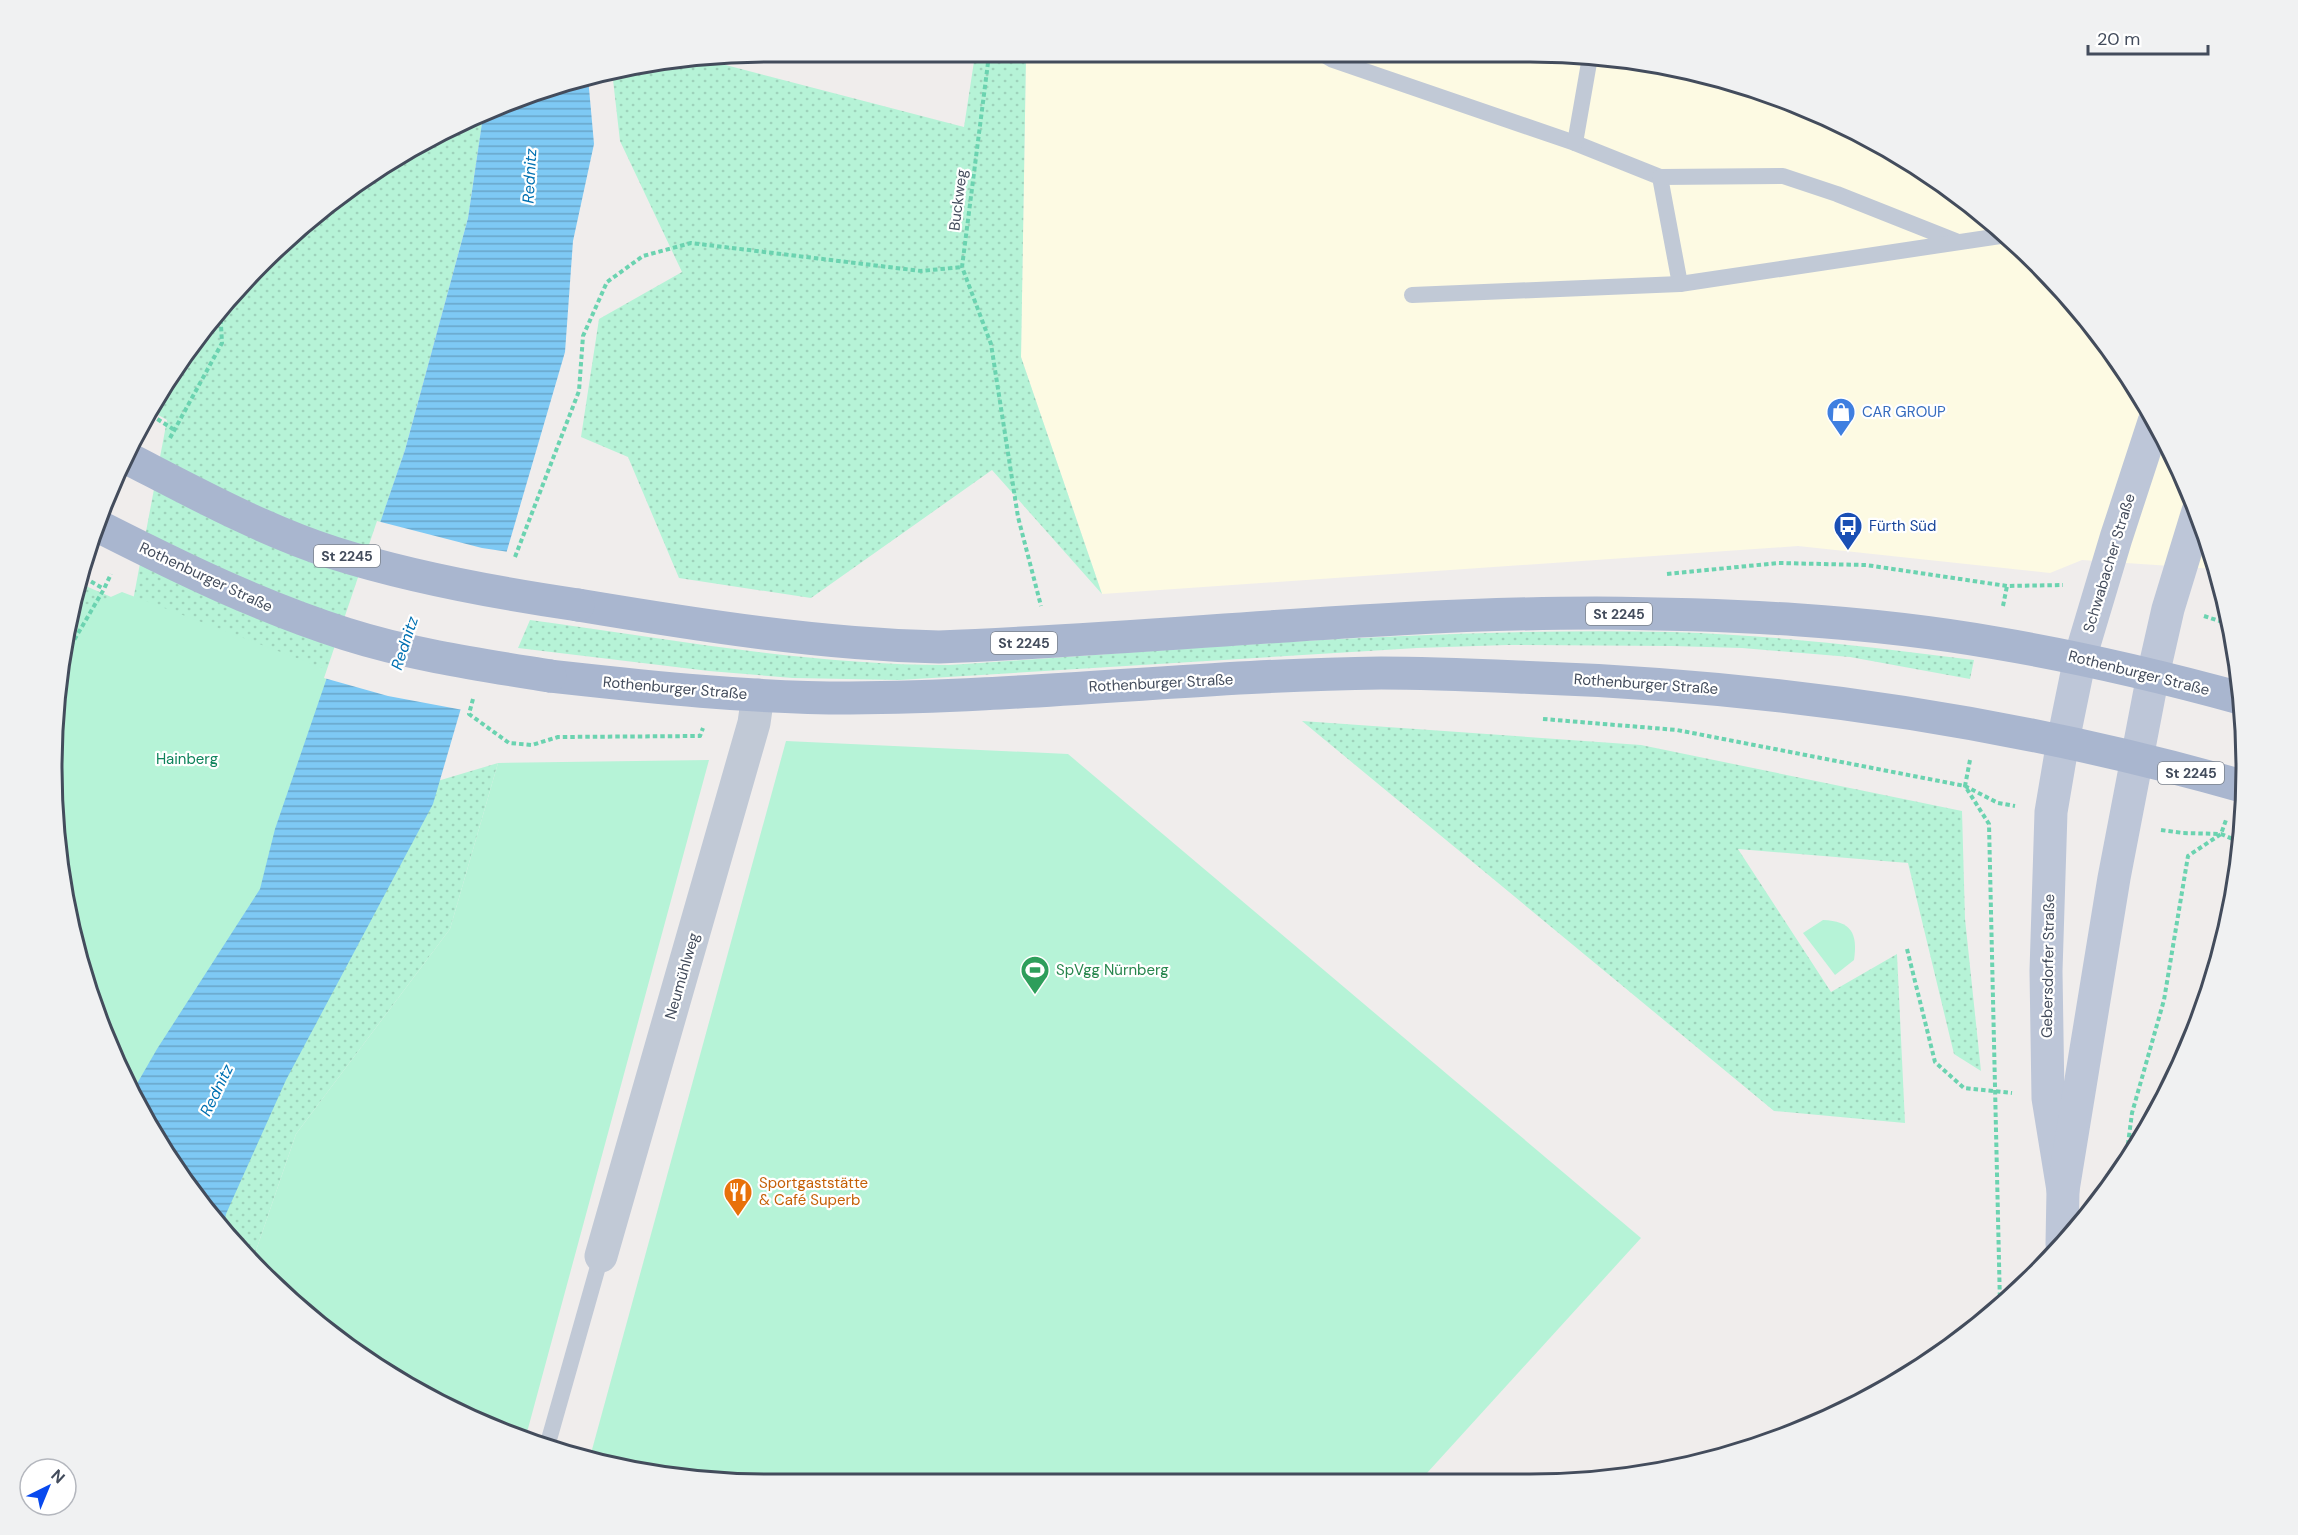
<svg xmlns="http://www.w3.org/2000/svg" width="2298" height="1535" font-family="'DM Sans',sans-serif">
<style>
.commercial{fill:#fdfae3}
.grass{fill:url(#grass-dots)}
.green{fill:#b6f3d7}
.water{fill:url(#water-rules)}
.pier{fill:#f0edec}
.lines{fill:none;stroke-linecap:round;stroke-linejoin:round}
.path{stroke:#6bd3b0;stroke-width:4;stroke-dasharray:4.5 3;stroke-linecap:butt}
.lane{stroke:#c1c9d6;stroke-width:16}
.street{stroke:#c1c9d6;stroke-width:33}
.secondary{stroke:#bdc6d8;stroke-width:33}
.primary{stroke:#a9b6cf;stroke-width:33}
.primary-bridge{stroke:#a9b6cf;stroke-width:33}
.labels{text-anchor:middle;stroke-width:4.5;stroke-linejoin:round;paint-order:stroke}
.shield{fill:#fff;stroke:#7b828d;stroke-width:1.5}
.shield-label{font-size:14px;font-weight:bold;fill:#434c5c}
.street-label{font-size:15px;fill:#434c5c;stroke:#fff}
.shop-label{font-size:15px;fill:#366cbe;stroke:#fff;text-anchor:start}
.transit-label{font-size:15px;fill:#164399;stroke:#fff;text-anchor:start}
.park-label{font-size:15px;fill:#0e835b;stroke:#fff}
.leisure-label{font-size:15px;fill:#27864d;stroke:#fff;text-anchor:start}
.food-label{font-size:15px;fill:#c56008;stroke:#fff;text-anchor:start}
.water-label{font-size:16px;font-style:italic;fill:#0071b2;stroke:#fff}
.rim{fill:none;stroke:#434c5c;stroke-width:3}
</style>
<defs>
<pattern id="grass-dots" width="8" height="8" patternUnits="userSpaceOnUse" patternTransform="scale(1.5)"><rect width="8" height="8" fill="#b6f3d7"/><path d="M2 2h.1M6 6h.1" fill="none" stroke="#9ed2bb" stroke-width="1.8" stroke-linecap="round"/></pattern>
<pattern id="water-rules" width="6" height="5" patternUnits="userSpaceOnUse" patternTransform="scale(1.5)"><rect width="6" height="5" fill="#7ec9f4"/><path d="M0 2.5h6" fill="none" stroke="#69a5c9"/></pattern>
</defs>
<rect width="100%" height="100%" fill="#f0edec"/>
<polygon class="commercial" points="1530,51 1670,65 1848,125 1966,199 2037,261 2126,369 2192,493 2215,569 2082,560 2050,573 1798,546 1102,594 1021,357 1026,55"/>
<g class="grass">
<polygon points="975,55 1026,55 1021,357 1102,594 992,470 811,598 679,578 628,457 581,437 599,319 682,272 620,141 612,71 674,57 695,57 964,127"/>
<polygon points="483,116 468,218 405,450 276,829 498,763 450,929 296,1134 252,1262 147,1125 105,1041 65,908 53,720 75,582 76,579 88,587 132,606 167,420 153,412 199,331 261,261 369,172"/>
<path d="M530,620C669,639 809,665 949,665C1190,649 1430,627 1671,632C1773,635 1873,647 1974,660L1970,679L1850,657L1742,648L1671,646L1507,645L1417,648L899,680L793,678L709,671L518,648Z"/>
<polygon points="1302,721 1641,745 1962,811 1965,919 1981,1071 1954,1054 1908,863 1738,849 1831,992 1897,954 1905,1123 1774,1111"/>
</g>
<g class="green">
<polygon points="122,592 352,679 348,714 145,1123 105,1041 65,908 53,720 71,606 95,604"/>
<polygon points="786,741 1068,754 1641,1238 1417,1484 768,1484 628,1470 590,1457"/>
<polygon points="709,760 526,1436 450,1410 332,1336 261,1274 252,1262 296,1134 450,929 498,763"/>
<path d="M1823,920C1851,921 1858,933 1854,960L1835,975L1803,933Z"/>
</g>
<polygon class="water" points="588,77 594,144 573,241 565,352 433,804 286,1080 226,1214 224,1226 147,1125 131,1094 157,1049 260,889 275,829 405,450 468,218 483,116 538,89"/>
<polygon class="pier" points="377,521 482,548 509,552 463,710 388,696 324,678"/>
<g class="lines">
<g class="path">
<polyline points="989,55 962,267 991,344 1018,517 1041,606"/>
<polyline points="151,415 173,429"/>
<polyline points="170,438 222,343 220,308"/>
<polyline points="515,557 579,391 583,336 607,282 643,256 691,243 921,271 962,267"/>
<polyline points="78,574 104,589"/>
<polyline points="1667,574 1778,563 1866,565 2007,586 2063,585"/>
<polyline points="2003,606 2007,586"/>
<polyline points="2204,616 2232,625"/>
<polyline points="63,659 104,589 111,574"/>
<polyline points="473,699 469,714 509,743 532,745 558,737 700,736 703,728"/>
<polyline points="1543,719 1677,730 1965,786 1998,803 2015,806"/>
<polyline points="1970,760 1965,786 1989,824 2000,1305"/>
<polyline points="2161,830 2183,833 2221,834 2240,842"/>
<polyline points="1907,949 1935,1062 1964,1088 2012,1093"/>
<polyline points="2125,1167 2132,1113 2164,1000 2188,856 2221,834 2226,820"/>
</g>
<g class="lane">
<polyline points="1321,53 1333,60 1575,143 1660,177 1680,284"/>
<polyline points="1575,143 1590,57"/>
<polyline points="1660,177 1783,176 1837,194 1958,242"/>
<polyline points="1412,295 1680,284 2007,235"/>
<polyline points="548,1443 601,1256"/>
</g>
<polyline class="street" points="601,1256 754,723 758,695"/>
<g class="secondary">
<polyline points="2063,1190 2048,1098 2046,971 2051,812 2063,741 2080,658 2116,538 2154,422"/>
<polyline points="2062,1244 2063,1190 2114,878 2153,675 2168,609 2198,511"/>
</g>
<g class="primary">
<path d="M578,605C698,625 818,644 939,647C1158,639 1377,613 1596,613C1729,614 1865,620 1996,643C2079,657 2160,676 2240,698"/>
<path d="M550,676C650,687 749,698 850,698C1027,697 1203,675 1381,673C1426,673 1472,675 1518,677C1764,685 2008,719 2245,787"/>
</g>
<g class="primary-bridge">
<path d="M131,460C195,493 265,531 334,553C413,578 496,593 578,605"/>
<path d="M104,529C183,569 261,607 346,634C412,655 482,665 550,676"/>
</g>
</g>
<defs>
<g id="shop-pin" transform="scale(1.5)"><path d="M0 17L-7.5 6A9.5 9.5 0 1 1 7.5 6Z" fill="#3f7fe0" stroke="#fff"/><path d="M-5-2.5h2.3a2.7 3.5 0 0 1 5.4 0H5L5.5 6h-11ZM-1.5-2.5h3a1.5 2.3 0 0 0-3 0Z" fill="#fff"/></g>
<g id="bus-pin" transform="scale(1.5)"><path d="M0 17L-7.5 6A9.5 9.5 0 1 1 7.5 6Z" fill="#1a4fb4" stroke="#fff"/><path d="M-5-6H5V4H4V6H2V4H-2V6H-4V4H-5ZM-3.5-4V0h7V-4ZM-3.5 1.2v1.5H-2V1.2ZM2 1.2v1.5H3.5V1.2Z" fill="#fff"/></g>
<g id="stadium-pin" transform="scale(1.5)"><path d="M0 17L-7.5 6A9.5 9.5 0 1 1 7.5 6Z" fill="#2e9e5b" stroke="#fff"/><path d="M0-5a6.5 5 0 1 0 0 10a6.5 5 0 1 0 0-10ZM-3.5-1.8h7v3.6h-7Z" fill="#fff"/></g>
<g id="restaurant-pin" transform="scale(1.5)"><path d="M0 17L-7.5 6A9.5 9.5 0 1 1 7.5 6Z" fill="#e8710a" stroke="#fff"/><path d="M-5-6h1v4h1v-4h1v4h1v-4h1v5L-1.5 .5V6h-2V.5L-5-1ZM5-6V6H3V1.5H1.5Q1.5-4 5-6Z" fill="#fff"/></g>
</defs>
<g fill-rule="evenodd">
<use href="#shop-pin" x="1841" y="412"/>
<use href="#bus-pin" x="1848" y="526"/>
<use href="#stadium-pin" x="1035" y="970"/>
<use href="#restaurant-pin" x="738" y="1192"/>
</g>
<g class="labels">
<g class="shield">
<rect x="314" y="545" width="66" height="22" rx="4.5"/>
<rect x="1586" y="603" width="66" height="22" rx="4.5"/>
<rect x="991" y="632" width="66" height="22" rx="4.5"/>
<rect x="2158" y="762" width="66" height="22" rx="4.5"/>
</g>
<g class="shield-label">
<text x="347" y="561">St 2245</text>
<text x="1619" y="619">St 2245</text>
<text x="1024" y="648">St 2245</text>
<text x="2191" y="778">St 2245</text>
</g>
<g class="street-label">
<text transform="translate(958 200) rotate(-83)" y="5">Buckweg</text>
<text transform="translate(2109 563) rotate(-73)" y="5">Schwabacher Straße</text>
<text transform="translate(206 577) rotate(25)" y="5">Rothenburger Straße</text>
<text transform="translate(2139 673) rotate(14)" y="5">Rothenburger Straße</text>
<text transform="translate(1161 683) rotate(-3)" y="5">Rothenburger Straße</text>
<text transform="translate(1646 684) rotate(4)" y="5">Rothenburger Straße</text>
<text transform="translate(675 688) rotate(5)" y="5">Rothenburger Straße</text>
<text transform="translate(2048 966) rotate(-89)" y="5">Gebersdorfer Straße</text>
<text transform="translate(682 976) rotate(-74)" y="5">Neumühlweg</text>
</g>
<g class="shop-label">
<text x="1862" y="417">CAR GROUP</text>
</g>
<g class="transit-label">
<text x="1869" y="531">Fürth Süd</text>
</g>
<g class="park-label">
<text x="187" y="764">Hainberg</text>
</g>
<g class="leisure-label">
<text x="1056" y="975">SpVgg Nürnberg</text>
</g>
<g class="food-label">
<text x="759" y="1188">Sportgaststätte<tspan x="759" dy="17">&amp; Café Superb</tspan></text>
</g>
<g class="water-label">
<text transform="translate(529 176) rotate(-87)" y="6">Rednitz</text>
<text transform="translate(404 643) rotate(-72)" y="6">Rednitz</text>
<text transform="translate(216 1090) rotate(-64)" y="6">Rednitz</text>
</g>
</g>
<path d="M0 0H2298V1535H0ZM768 62H1530A706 706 0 0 1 2236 768V768A706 706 0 0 1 1530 1474H768A706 706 0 0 1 62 768V768A706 706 0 0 1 768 62Z" fill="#f0f1f2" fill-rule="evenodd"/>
<path class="rim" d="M768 62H1530A706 706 0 0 1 2236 768V768A706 706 0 0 1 1530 1474H768A706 706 0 0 1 62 768V768A706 706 0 0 1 768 62Z"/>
<g transform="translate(48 1487) rotate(43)"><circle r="28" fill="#ffffff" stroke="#b4b7be" stroke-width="1.5"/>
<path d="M0-4.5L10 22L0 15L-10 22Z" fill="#0849ee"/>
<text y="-9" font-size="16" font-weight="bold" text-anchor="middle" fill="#434c5c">N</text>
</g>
<path d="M2088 45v9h120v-9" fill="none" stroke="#434c5c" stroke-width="3"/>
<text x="2097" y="45" font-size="18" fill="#434c5c" stroke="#ffffff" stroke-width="4.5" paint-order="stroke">20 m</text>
</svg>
